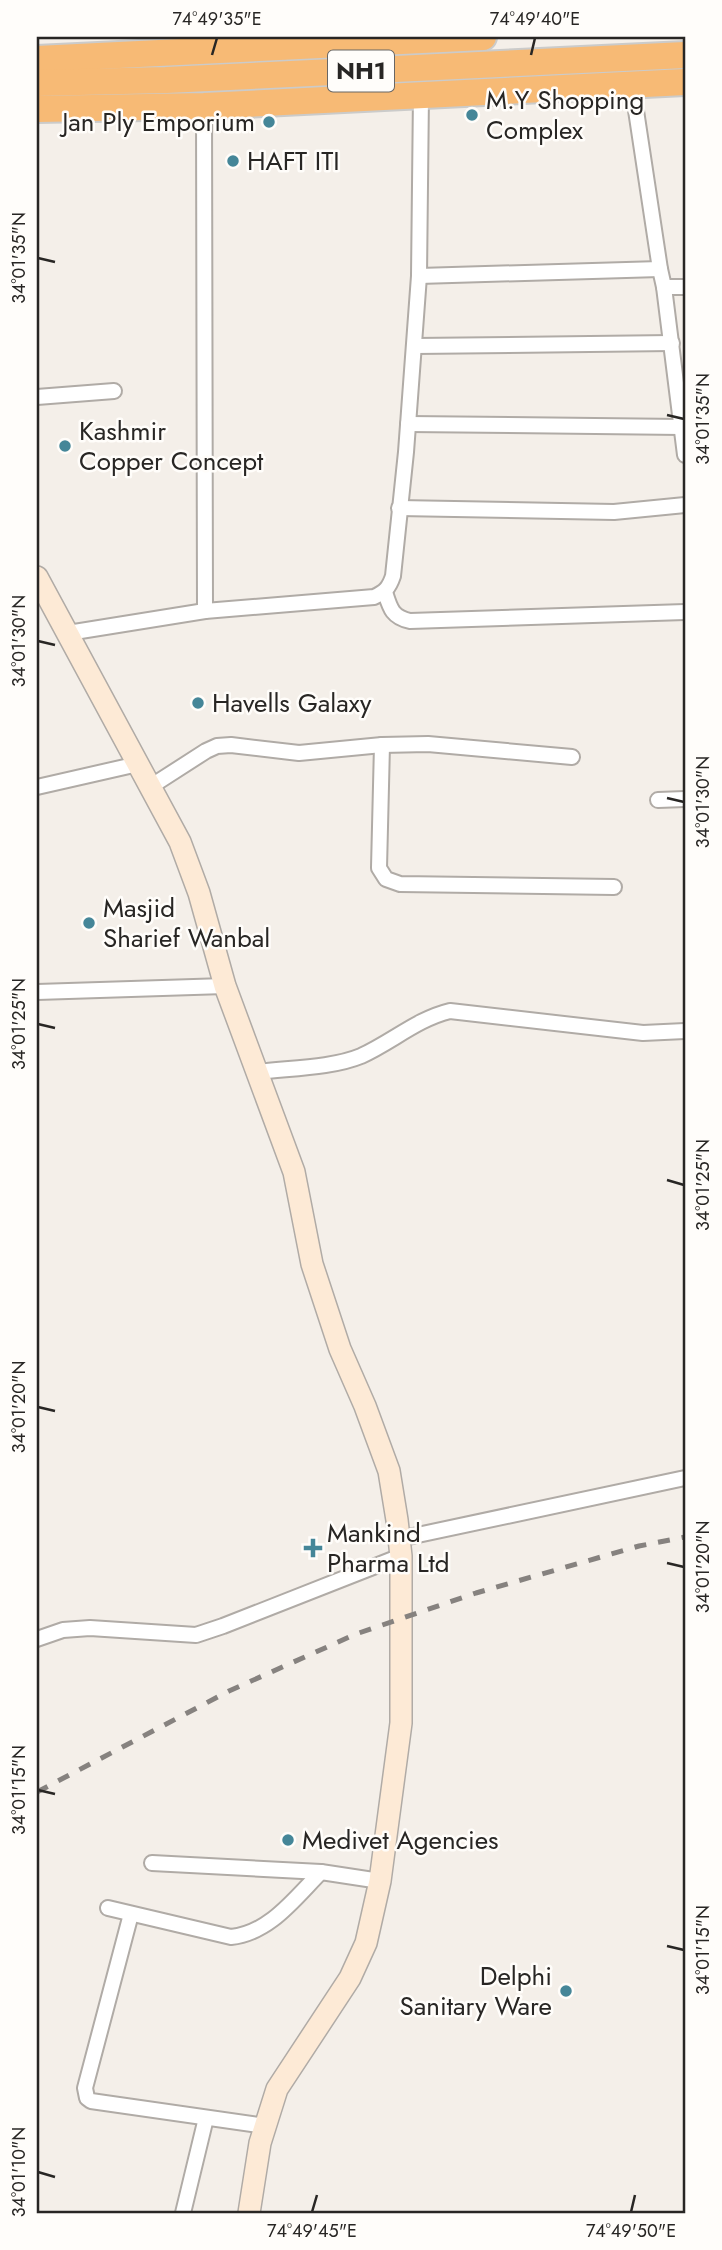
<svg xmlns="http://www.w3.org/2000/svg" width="722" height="2250" font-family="Jost,sans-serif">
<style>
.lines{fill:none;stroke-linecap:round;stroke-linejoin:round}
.street-casing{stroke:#b0aba6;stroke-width:18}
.secondary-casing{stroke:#b0aba6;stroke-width:24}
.highway-casing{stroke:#cbcbca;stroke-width:30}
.street{stroke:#fff;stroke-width:14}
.secondary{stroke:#fdead6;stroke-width:21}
.highway{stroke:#f7ba75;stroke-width:26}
.rail{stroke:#86827f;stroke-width:5;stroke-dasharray:12 12;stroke-linecap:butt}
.ticks{fill:none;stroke:#282624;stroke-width:2.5}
.poi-dot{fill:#458698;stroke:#fffdfa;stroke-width:2.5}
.labels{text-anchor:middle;stroke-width:5;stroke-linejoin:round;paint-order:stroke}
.shield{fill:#fffdfa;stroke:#686664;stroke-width:2}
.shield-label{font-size:24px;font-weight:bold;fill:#282624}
.poi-label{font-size:26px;fill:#282624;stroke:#fffdfa;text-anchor:start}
.neatline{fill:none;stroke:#282624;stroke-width:2.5}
.ticks-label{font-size:18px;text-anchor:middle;fill:#282624}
</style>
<rect width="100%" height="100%" fill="#f4efe9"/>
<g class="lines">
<g class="street-casing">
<g id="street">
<polyline points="632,84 660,269 664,287 685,455"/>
<polyline points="204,106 205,611"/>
<polyline points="419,276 660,269"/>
<polyline points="664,287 685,287"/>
<polyline points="415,346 672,343"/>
<polyline points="37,397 114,391"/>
<polyline points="408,424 682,427"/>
<polyline points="399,508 614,512 685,505"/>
<path d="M385,592C390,608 392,617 410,621L685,612"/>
<path d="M68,633L205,611L374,597C385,592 389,588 393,576L406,452L419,276L421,94"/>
<polyline points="382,745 379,868 386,879 400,884 614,887"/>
<polyline points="37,787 138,764"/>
<polyline points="150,787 206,751 217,746 231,745 299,753 382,745 428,744 572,757"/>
<polyline points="658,800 685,799"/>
<polyline points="37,992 225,986"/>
<path d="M258,1072C290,1068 332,1068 361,1056C392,1042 417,1019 450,1011L643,1033L685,1031"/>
<polyline points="399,1539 685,1478"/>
<polyline points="37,1639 63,1630 90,1628 196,1635 223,1626 401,1556"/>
<polyline points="152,1863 321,1872 380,1881"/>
<path d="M108,1908L231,1937C270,1933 295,1898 321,1872"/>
<polyline points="131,1914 85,2088 87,2098 91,2101 266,2126"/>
<polyline points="183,2213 206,2118"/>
</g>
</g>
<g class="secondary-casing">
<polyline id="secondary" points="37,577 180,842 199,893 225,986 294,1172 312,1264 340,1349 365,1406 389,1471 397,1520 401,1556 401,1723 380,1881 366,1943 350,1978 277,2089 260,2143 249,2213"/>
</g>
<g class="highway-casing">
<g id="highway">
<polyline points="37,59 483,37"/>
<polyline points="37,83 166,80 685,55"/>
<polyline points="37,109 204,106 685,82"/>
</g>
</g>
<use href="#street" class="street"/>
<use href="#secondary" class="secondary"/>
<use href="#highway" class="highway"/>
<polyline class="rail" points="37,1792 229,1691 356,1634 476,1593 639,1546 685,1537"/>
</g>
<path class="ticks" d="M212,55L217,38M531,55L535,38M38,258L55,262M667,415L684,419M38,641L55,645M667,798L684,802M38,1024L55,1028M667,1180L684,1185M38,1407L55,1411M667,1563L684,1567M38,1790L55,1794M667,1946L684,1950M38,2172L55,2177M312,2212L317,2195M631,2212L635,2195"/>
<g class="poi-dot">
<circle cx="472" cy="115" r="7"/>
<circle cx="269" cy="122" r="7"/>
<circle cx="233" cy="161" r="7"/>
<circle cx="65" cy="446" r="7"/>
<circle cx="198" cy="703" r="7"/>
<circle cx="89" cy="923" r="7"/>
<path d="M309.5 1537.5h7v7h7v7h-7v7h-7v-7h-7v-7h7z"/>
<circle cx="288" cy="1840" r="7"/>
<circle cx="566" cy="1991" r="7"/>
</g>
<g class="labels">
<rect class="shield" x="328" y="50.5" width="66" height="41" rx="5"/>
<g class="shield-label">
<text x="361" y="79">NH1</text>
</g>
<g class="poi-label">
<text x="486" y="109">M.Y Shopping<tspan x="486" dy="30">Complex</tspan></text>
<text x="255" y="131" text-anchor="end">Jan Ply Emporium</text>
<text x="247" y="170">HAFT ITI</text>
<text x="79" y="440">Kashmir<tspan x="79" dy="30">Copper Concept</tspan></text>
<text x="212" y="712">Havells Galaxy</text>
<text x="103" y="917">Masjid<tspan x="103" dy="30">Sharief Wanbal</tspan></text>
<text x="327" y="1542">Mankind<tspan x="327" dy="30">Pharma Ltd</tspan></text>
<text x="302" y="1849">Medivet Agencies</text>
<text x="552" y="1985" text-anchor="end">Delphi<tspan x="552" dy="30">Sanitary Ware</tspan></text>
</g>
</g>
<rect width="722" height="2250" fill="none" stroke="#fffdfa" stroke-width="77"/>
<rect x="38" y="38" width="646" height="2174" class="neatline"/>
<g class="ticks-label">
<text x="217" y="25">74°49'35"E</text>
<text x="535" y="25">74°49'40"E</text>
<text transform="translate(19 258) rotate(-90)" y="6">34°01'35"N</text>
<text transform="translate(703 419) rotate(-90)" y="6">34°01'35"N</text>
<text transform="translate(19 641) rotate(-90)" y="6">34°01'30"N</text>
<text transform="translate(703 802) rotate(-90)" y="6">34°01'30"N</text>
<text transform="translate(19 1024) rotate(-90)" y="6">34°01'25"N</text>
<text transform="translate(703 1185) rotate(-90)" y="6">34°01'25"N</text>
<text transform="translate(19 1407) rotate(-90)" y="6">34°01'20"N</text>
<text transform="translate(703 1567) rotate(-90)" y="6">34°01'20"N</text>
<text transform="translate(19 1790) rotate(-90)" y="6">34°01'15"N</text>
<text transform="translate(703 1950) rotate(-90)" y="6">34°01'15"N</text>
<text transform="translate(19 2172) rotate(-90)" y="6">34°01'10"N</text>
<text x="312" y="2237">74°49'45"E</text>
<text x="631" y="2237">74°49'50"E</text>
</g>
</svg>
